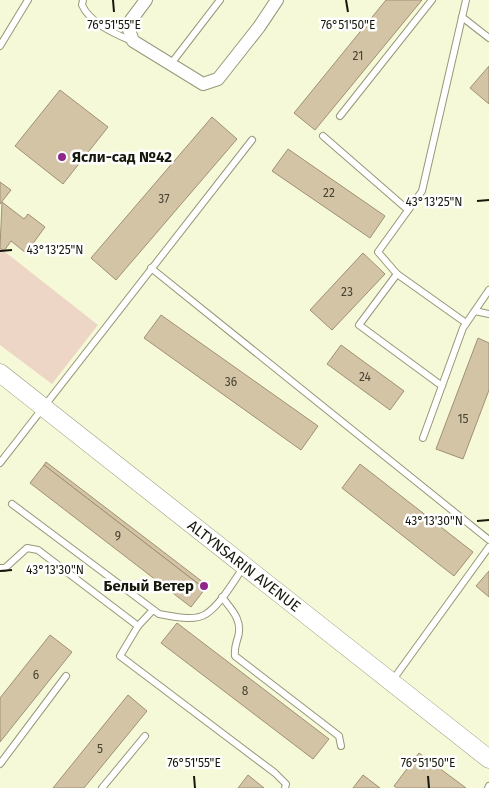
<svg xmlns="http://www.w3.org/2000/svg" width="489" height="788" font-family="'Fira Sans',sans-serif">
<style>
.green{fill:#eed6c7}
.building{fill:#d4c4a6;stroke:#9f9074}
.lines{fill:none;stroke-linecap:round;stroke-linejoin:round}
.service-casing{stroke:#969879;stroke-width:8}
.minor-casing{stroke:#969879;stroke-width:14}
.secondary-casing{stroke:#969879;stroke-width:19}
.service{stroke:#fff;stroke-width:6}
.minor{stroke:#fff;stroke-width:12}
.secondary{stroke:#fff;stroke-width:18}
.ticks{fill:none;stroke:#17180c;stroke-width:2}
.poi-dot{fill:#90268a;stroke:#fff;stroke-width:2}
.labels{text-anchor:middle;stroke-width:5;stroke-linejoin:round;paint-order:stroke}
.number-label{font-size:12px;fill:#464332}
.poi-label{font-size:15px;font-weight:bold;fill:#17180c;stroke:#fff;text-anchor:start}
.street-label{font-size:15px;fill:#17180c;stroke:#fff}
.ticks-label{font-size:12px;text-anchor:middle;fill:#17180c;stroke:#fff;stroke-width:5;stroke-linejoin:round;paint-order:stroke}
</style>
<rect width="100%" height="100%" fill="#f6f9d8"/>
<polygon class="green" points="0,248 98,325 52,384 0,345"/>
<g class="building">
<polygon points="386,0 422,0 315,130 294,113"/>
<polygon points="489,66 489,104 470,88"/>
<polygon points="60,90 108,127 63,184 15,146"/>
<polygon points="212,117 237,139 116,280 91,258"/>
<polygon points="288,149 385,216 370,238 272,171"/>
<polygon points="0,182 11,190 0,204"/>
<polygon points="2,202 24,219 28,214 45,227 26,253 11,241 4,251 0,248"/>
<polygon points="363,253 385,274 332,330 310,310"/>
<polygon points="161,315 318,426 301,450 144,338"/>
<polygon points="478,338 489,343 489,390 463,459 436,449"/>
<polygon points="341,345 404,391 390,410 327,364"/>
<polygon points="46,462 208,586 205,589 44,465"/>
<polygon points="360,464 473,552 454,576 342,488"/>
<polygon points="44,465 205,589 191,607 30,483"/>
<polygon points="489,571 489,597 476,586"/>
<polygon points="177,623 329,739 313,759 161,643"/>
<polygon points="50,635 72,652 0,742 0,698"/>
<polygon points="128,695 147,711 84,788 53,788"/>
<polygon points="419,753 466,788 397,788 394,786"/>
<polygon points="248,775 264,788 238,788"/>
<polygon points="363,775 380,788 353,788"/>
</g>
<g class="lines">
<g class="service-casing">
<g id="service">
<path d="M83,0L82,5C90,23 115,34 132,41"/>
<polyline points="462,17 489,38"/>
<polyline points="0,46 28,0"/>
<polyline points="170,65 220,0"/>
<polyline points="340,116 432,0"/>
<polyline points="323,136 408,210"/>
<polyline points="151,268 489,540"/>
<polyline points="397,274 466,323"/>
<polyline points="475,311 489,314"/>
<polyline points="442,386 359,325 397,274 378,252 422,191 466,0"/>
<polyline points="423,438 463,328 489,290"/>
<polyline points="0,463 252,140"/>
<path d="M12,504L159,614C172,616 194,622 206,614C221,604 233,582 243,568"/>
<polyline points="0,568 5,568 27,548 38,550 138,626"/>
<path d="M222,597C231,609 243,620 238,637C236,644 234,648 235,656L339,736L341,746"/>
<polyline points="153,610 138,626 120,656 275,773 286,784 285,788"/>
<polyline points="392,681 489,547"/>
<polyline points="0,764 66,676"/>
<polyline points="102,788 145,736"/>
<polyline points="488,788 489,786"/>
</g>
</g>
<g class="minor-casing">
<polyline id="minor" points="146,0 131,20 128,27 133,41 203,84 218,79 259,27 277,0"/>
</g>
<g class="secondary-casing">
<polyline id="secondary" points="0,373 489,759"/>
</g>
<use href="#service" class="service"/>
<use href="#minor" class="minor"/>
<use href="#secondary" class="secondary"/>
</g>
<path class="ticks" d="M113,0L114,12M346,0L348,12M477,201L489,200M0,251L12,250M477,521L489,520M0,571L12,570M194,776L195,788M428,776L429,788"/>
<g class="poi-dot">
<circle cx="62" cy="157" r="5"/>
<circle cx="204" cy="586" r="5"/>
</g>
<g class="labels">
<g class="number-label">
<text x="358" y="60">21</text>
<text x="329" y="197">22</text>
<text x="164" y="203">37</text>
<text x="347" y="296">23</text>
<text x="365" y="381">24</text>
<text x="231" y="386">36</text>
<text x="463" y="423">15</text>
<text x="118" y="540">9</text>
<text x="36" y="679">6</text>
<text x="245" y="695">8</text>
<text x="100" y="753">5</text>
</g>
<g class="poi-label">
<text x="72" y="162">Ясли-сад №42</text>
<text x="194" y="591" text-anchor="end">Белый Ветер</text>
</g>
<g class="street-label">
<text transform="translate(244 566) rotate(38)" y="5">ALTYNSARIN AVENUE</text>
</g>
</g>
<g class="ticks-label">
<text x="114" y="29">76°51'55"E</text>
<text x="348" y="29">76°51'50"E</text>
<text x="434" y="206">43°13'25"N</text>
<text x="55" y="254">43°13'25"N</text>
<text x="434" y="525">43°13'30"N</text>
<text x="55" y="574">43°13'30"N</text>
<text x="194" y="767">76°51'55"E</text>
<text x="428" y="767">76°51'50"E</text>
</g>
</svg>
